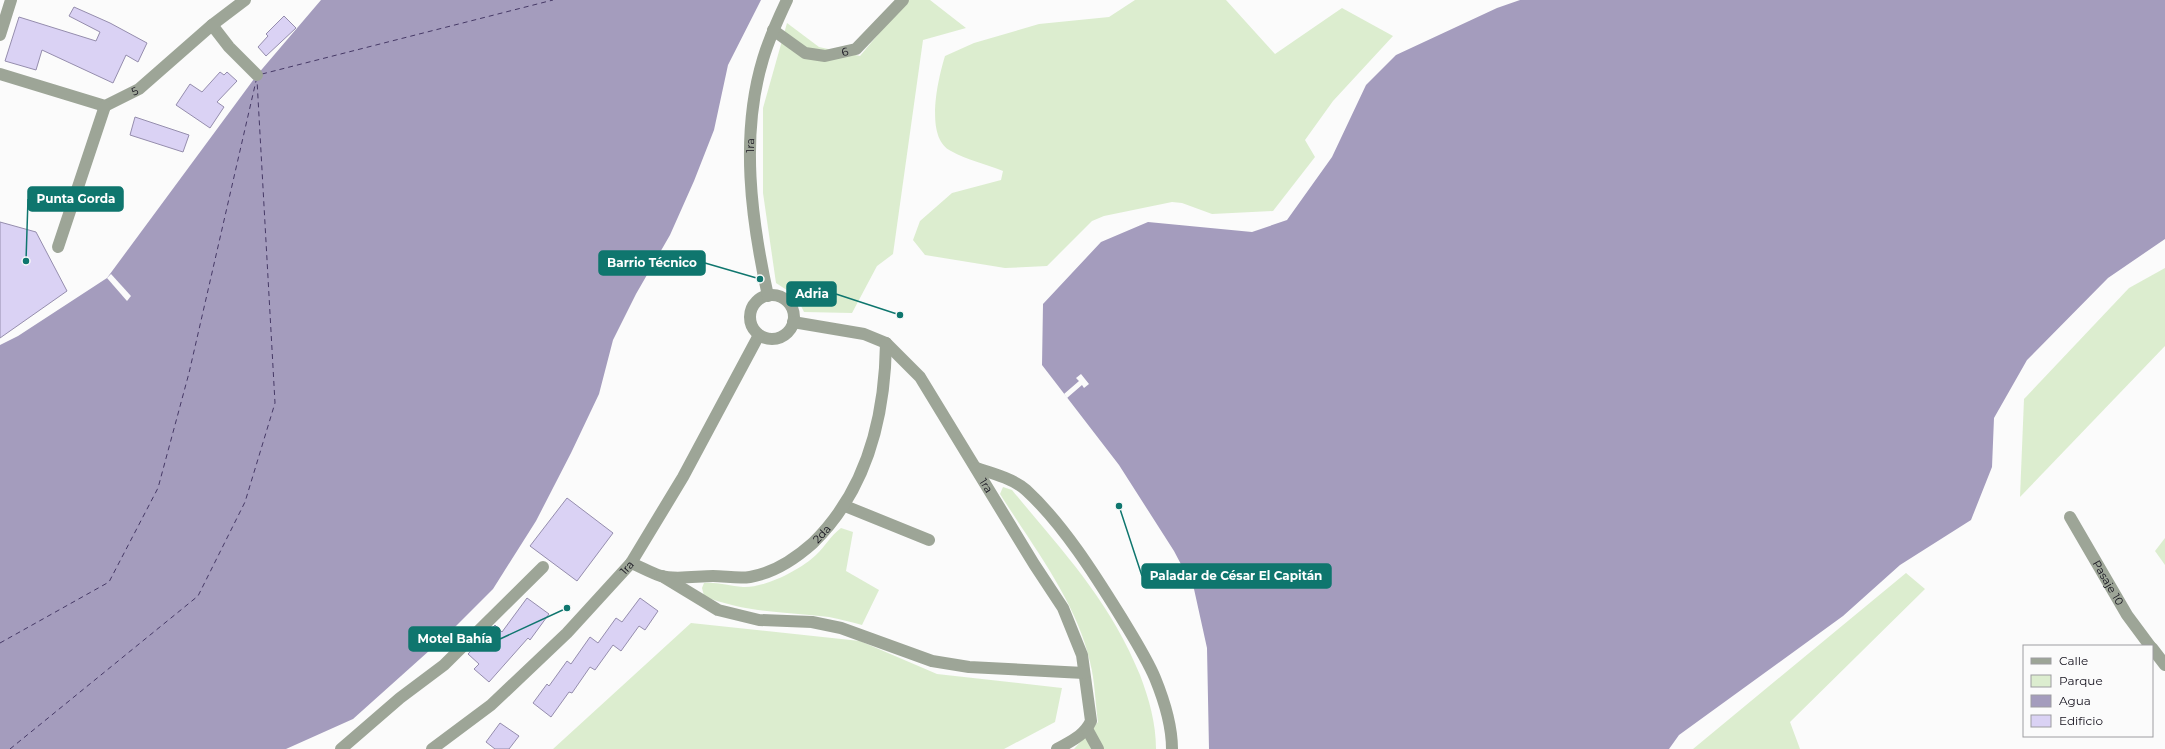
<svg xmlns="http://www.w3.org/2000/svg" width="2165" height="749" font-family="Montserrat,sans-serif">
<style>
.green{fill:#dcedcf}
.water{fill:#a49cbd}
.pier{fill:#fbfbfb}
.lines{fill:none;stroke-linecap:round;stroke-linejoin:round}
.ferry{stroke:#463966;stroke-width:1;stroke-dasharray:5 4;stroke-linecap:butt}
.building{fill:#dad2f4;stroke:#958dad}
.minor{stroke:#9da597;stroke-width:12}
.labels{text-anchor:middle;stroke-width:3;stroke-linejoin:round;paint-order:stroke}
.street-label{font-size:11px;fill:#120f1b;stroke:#fbfbfb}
.leader{fill:none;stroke:#0f766e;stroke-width:1.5}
.callout-dot{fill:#0f766e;stroke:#fbfbfb;stroke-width:1.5}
.callout{fill:#0f766e;stroke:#0f766e;stroke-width:1.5}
.callout-label{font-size:12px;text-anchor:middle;font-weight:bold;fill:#fff}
</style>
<rect width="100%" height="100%" fill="#fbfbfb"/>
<g class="green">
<polygon points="907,0 930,0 966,28 923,40 893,254 877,266 852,313 804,312 796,296 776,283 763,193 763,108 787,23 819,47 860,56"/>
<path d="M1135,0H1226L1275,54L1342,8L1393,36L1333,101L1305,140L1315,157L1273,211L1212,214L1182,203L1172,202L1104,216L1092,221L1047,266L1005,268L925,255L913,240L920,221L952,193L1001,180L1003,171C986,164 967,160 951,151C924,138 938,79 945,56L974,43L1039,24L1109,17Z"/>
<polygon points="2165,268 2165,346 2020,497 2024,399 2129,288"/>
<path d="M1003,487L1012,490C1063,552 1109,599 1140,675C1149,699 1156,723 1156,749H1074L1098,722C1095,702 1095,681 1090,662C1077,602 1032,545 1000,494Z"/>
<path d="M841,528L853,532L846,571L879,590L862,625C851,622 840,619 829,617C787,612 745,613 704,596L702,588L704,583C717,582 730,586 743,587C765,588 800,570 816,555C825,547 830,536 841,528Z"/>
<polygon points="2165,538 2165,565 2155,551"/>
<polygon points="1906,573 1925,589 1790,722 1800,749 1693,749"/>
<polygon points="691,623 860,641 937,674 1062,688 1055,722 1004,749 553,749"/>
</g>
<g class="water">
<polygon points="321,0 761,0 728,65 714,130 694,181 670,235 636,294 613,340 599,394 571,453 536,521 493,589 449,633 353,719 286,749 0,749 0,345 18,336 107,278 257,75"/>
<polygon points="1520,0 2165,0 2165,239 2108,278 2027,360 1994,418 1992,467 1971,520 1900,565 1843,616 1679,735 1669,749 1209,749 1207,648 1194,589 1174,551 1119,465 1042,365 1043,304 1101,242 1148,222 1252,232 1287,220 1332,157 1366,85 1396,55 1497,8"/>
</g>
<g class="pier">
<polygon points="111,274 131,296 127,301 107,278"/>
<polygon points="1081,374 1089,384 1084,388 1082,385 1067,398 1064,394 1079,381 1076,378"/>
</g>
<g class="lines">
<g class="ferry">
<polyline points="262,74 553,0"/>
<polyline points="0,643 109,582 158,488 189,373 256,81"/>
<polyline points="10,749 198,596 245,502 275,403 257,80"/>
</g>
</g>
<g class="building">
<polygon points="74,7 110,23 147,43 138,62 126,55 113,83 42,50 36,70 5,61 19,17 96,41 100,32 69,16"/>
<polygon points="284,16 296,28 266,56 258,47 268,36 266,34"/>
<polygon points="220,72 224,75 227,72 237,81 217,102 224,107 210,128 176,105 190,84 202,92"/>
<polygon points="135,117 189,135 183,152 130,135"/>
<polygon points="0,222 36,232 67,291 0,338"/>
<polygon points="567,498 613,533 577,581 530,546"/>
<polygon points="527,598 549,614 530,640 528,638 489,682 474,669 479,664 468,654 495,625 502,632"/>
<polygon points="640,598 658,611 645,630 639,626 621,651 613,645 595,670 590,667 572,693 569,692 551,717 533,703 547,684 549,686 567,661 571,664 590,637 598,643 616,618 622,622"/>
<polygon points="500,723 519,736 509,749 495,749 486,742"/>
</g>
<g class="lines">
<g class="minor">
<polyline points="212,25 229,47 257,75"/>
<path id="s1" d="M773,30L805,53L825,56L856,49L903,0"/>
<polyline points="0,35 11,0"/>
<path id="s2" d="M0,74L105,106L139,89L212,25L245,0"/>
<polyline points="58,247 105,106"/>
<circle cx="772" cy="317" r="22"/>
<path id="s3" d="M768,296C751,219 740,135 763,59C769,39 778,19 787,0"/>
<path id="s4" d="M793,322L864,334L886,343L920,377L1034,564L1063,608L1082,655L1091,721C1084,736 1071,741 1057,749"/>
<path d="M976,468C992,473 1014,479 1026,490C1063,524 1095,575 1121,617C1133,637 1146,657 1155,678C1164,700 1172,726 1172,749"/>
<polyline points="845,506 929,540"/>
<path id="s5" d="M2070,517L2127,615L2150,646"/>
<path id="s6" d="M631,563C641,567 651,573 661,576C675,580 698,576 713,576C725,576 738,579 750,577C774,573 795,559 813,543C867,490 885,417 886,343"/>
<polyline points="662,576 718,610 759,620 812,622 841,628 932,661 969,667 1084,673"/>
<polyline points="2152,648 2165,665"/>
<polyline points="1087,729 1098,749"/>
<polyline points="341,749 400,698 444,665 543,567"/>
<path id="s7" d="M432,749L491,705L567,633L631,563L683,477L759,335"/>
</g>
</g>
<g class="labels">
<g class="street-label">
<text dy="4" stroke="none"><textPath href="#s1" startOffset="80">6</textPath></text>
<text dy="4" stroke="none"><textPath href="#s2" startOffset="143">5</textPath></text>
<text dy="4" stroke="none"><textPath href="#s3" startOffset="152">1ra</textPath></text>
<text dy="4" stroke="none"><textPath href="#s4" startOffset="271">1ra</textPath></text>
<text dy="4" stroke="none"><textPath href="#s6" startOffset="207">2da</textPath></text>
<text dy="4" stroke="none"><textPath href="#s7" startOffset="267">1ra</textPath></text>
<text dy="4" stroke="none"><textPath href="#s5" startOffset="76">Pasaje 10</textPath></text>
</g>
</g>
<path class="leader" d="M26 261L28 199M760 279L705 263M900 315L836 294M1119 506L1142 576M567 608L500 639"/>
<g class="callout-dot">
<circle cx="26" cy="261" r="4"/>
<circle cx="760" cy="279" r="4"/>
<circle cx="900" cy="315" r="4"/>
<circle cx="1119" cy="506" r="4"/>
<circle cx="567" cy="608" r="4"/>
</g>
<g class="callout">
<rect x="28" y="187" width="95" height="24" rx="4"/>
<rect x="599" y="251" width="106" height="24" rx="4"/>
<rect x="787" y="282" width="49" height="24" rx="4"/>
<rect x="1142" y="564" width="189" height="24" rx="4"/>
<rect x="409" y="627" width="91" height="24" rx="4"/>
</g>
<g class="callout-label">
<text x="76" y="203">Punta Gorda</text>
<text x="652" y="267">Barrio Técnico</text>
<text x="812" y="298">Adria</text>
<text x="1236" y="580">Paladar de César El Capitán</text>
<text x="455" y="643">Motel Bahía</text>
</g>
<rect x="2023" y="645" width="130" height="92" fill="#fbfbfb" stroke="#9e9da1"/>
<rect x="2031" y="658" width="20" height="6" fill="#9da597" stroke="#9e9da1"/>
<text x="2059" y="665" font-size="12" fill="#120f1b">Calle</text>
<rect x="2031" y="675" width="20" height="12" fill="#dcedcf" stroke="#9e9da1"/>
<text x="2059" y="685" font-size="12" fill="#120f1b">Parque</text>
<rect x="2031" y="695" width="20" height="12" fill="#a49cbd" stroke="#9e9da1"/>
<text x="2059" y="705" font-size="12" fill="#120f1b">Agua</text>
<rect x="2031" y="715" width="20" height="12" fill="#dad2f4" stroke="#9e9da1"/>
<text x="2059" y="725" font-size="12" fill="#120f1b">Edificio</text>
</svg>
